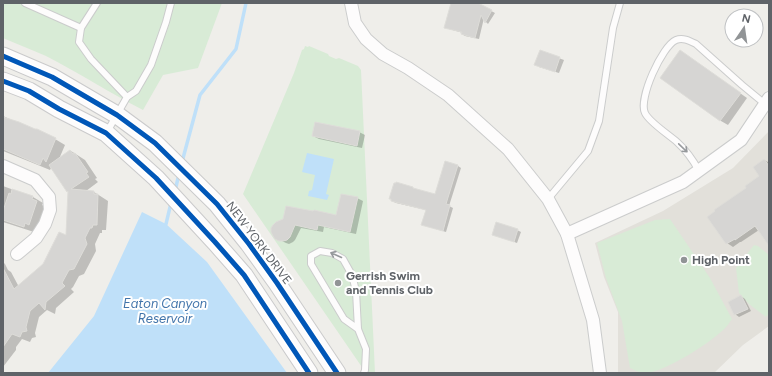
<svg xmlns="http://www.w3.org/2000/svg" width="772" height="376" font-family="Figtree,sans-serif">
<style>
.education{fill:#e2e0da}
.green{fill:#d8ebd6}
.water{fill:#bfe0f9}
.shadow{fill:#0003}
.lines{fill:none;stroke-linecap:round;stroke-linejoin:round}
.stream{stroke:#bfe0f9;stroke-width:3.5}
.building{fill:#d6d5d3;stroke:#deddd9}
.service-casing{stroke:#cbcccc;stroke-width:8}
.minor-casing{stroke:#cbcccc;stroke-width:14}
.secondary-casing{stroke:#cacacb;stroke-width:19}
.service{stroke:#fdfcfc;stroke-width:6}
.minor{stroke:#fdfcfc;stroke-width:12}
.secondary{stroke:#fdfcfc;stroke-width:17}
.cycleway-casing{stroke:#fff;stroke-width:8}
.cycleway{stroke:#0057b8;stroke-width:5}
.oneway{stroke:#96999c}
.poi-dot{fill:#919496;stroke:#fff;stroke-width:1.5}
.labels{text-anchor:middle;stroke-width:4;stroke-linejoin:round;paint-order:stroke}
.street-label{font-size:12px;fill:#5f6368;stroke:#fff}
.poi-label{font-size:12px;font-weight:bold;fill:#5f6368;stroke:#fff;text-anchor:start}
.water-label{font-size:13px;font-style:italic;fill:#4174aa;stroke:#fff}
</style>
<rect width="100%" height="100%" fill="#efeeea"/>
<polygon class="education" points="769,131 769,326 743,345 714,373 618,373 618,312 604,277 595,243 663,211 733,168"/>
<g class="green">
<path d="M3,3H222L198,68L163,75L143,110C110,93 79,73 46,56C32,50 17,44 3,38Z"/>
<polygon points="305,46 308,47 309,46 328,54 329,56 336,59 339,58 358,66 361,70 375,373 366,373 243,194 294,73 302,50 304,49"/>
<path d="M670,219L710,278L732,319C730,321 729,324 727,326C714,341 666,371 647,373C641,374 635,370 630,368L622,321L606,278L597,243L655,220Z"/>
<polygon points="754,245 758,246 769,255 769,317 767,315 766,317 749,304 739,293 736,268"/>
</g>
<g class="water">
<polygon points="307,153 334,159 326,194 329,195 327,200 308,196 309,191 312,190 315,175 302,172"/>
<polygon points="142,212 166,224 207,262 287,373 48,373 94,316"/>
</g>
<g class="shadow">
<polygon points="470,3 476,3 495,13 488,24 486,22 484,18 479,39 465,36 462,34 463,33 449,29 445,27"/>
<polygon points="540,51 564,60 559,73 539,67"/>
<polygon points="687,56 747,98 728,125 721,121 661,78"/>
<polygon points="3,116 55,139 65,145 59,159 71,151 85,160 97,178 95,179 98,182 86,191 94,192 108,201 106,230 102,230 102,233 100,233 95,244 96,251 84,274 79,276 73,287 71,289 74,292 56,308 55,314 47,310 39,317 35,333 36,337 32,338 30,342 22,339 16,347 16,350 3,367 3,262 5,264 8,270 11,272 19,287 44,265 66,236 69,192 51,168 50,170 28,161 3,151"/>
<polygon points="359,132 365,135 362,148 319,139 313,136"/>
<polygon points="764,160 768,162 769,161 769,245 759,230 741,242 740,242 733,247 727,243 709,217 748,188 761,176"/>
<polygon points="458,166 461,168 449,206 453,208 446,232 426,226 422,224 426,210 396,203 392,201 416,190 435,195"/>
<polygon points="3,186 33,197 43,203 42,205 46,207 39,230 35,228 34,232 3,222"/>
<polygon points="357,198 363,201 356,234 324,227 323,232 301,228 295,240 293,242 289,244 286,243 276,238 272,229 337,216"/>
<polygon points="517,230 521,232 517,243 497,236"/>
<polygon points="741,296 745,299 751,311 739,317 735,314"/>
</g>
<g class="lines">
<g class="stream">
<polyline points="182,162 200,95 236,49 246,3"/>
<polyline points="175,191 179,174"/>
<polyline points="166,224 171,203"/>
</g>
</g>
<g class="building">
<polygon points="451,3 478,3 492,10 485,23 481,15 475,38 461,34 462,32 444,28"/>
<polygon points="540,50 560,57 555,72 534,65"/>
<polygon points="680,50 741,93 720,121 660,78"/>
<polygon points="3,117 19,122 35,129 37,129 56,138 46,162 43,158 40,165 3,149"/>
<polygon points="315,122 360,131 357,146 312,136"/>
<polygon points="70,150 73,154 75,153 88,172 86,173 89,177 71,189 94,191 94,194 98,194 97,225 93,225 92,228 90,228 85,238 87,244 74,269 69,270 63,281 62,283 65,286 46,302 45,310 39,303 30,311 26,327 27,331 22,332 20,337 12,334 3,347 3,268 14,289 43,264 59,232 66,235 68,191 67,192 49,165"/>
<polygon points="764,159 769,166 769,246 755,226 735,240 735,239 726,244 707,217 715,211 714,210 746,188 745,186 759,176 753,167"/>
<polygon points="445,161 458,165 446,204 450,205 443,231 421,225 426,210 391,201 391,199 389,199 394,183 396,183 396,182 413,187 413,188 435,194"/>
<polygon points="12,189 33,196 32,199 37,201 29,225 25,223 24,227 3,220 3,211 9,193 11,194"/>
<polygon points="341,194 358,197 350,232 318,225 317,230 295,225 290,237 287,240 283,241 279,241 275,239 273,236 271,232 271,228 273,225 276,222 283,219 286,206 313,211 314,210 336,215"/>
<polygon points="496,222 518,229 514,242 492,235"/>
<polygon points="741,295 748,309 734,315 728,302"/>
</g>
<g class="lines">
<g class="service-casing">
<g id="service">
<polyline points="25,3 81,28"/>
<polyline points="97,3 81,28 79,42 91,59 127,97"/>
<polyline points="107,132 127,97 136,91 151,65 166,22 171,3"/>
<path d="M699,171C692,158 687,151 677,142C668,134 649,122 645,113C638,99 662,46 676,40C683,37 690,41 696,44L742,85L765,104"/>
<polyline points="548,199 588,151 599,121 613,28 620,3"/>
<polyline points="358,329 344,319 311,264 311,256 320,251 332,253 343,259 352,275 356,291 358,329 366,349 365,370 364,373"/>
</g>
</g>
<g class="minor-casing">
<g id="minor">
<polyline points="351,3 355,23 366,39 383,54 408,68 448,95 508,149 548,199 567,234 593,320 600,373"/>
<polyline points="3,166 35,180 49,197 50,210 45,224 36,238 17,254"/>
<polyline points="567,234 683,182 741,140 769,98"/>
</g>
</g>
<g class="secondary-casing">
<g id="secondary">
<polyline points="3,56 52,77 117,115 155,143 217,204 249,244 277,283 337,373"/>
<polyline points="3,81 29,91 59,109 106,133 156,178 215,242 244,275 309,373"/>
</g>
</g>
<use href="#service" class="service"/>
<use href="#minor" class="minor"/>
<use href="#secondary" class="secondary"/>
<g class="cycleway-casing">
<g id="cycleway">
<polyline points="3,56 52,77 117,115 155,143 217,204 249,244 277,283 337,373"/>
<polyline points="3,81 29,91 59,109 106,133 156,178 215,242 244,275 309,373"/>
</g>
</g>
<use href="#cycleway" class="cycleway"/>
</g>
<defs><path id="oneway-shaft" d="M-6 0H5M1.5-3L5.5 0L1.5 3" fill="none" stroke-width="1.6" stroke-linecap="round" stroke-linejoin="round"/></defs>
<g class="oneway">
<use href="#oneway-shaft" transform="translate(683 148) rotate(44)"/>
<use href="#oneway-shaft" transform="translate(336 255) rotate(-156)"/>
</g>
<g class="poi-dot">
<circle cx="684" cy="260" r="4"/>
<circle cx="338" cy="283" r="4"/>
</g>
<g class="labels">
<g class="street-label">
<text transform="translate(259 243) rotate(53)" y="4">NEW YORK DRIVE</text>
</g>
<g class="poi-label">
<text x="692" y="264">High Point</text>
<text x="346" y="280">Gerrish Swim<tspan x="346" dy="14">and Tennis Club</tspan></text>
</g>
<g class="water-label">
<text x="165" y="308">Eaton Canyon<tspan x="165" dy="15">Reservoir</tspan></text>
</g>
</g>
<rect width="772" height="376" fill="none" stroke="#5f6368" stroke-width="8"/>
<g transform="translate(744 28) rotate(13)"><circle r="19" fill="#ffffff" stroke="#bfc1c3"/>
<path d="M0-3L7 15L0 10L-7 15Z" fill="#919496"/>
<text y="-6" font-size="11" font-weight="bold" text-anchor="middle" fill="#5f6368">N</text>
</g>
</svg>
